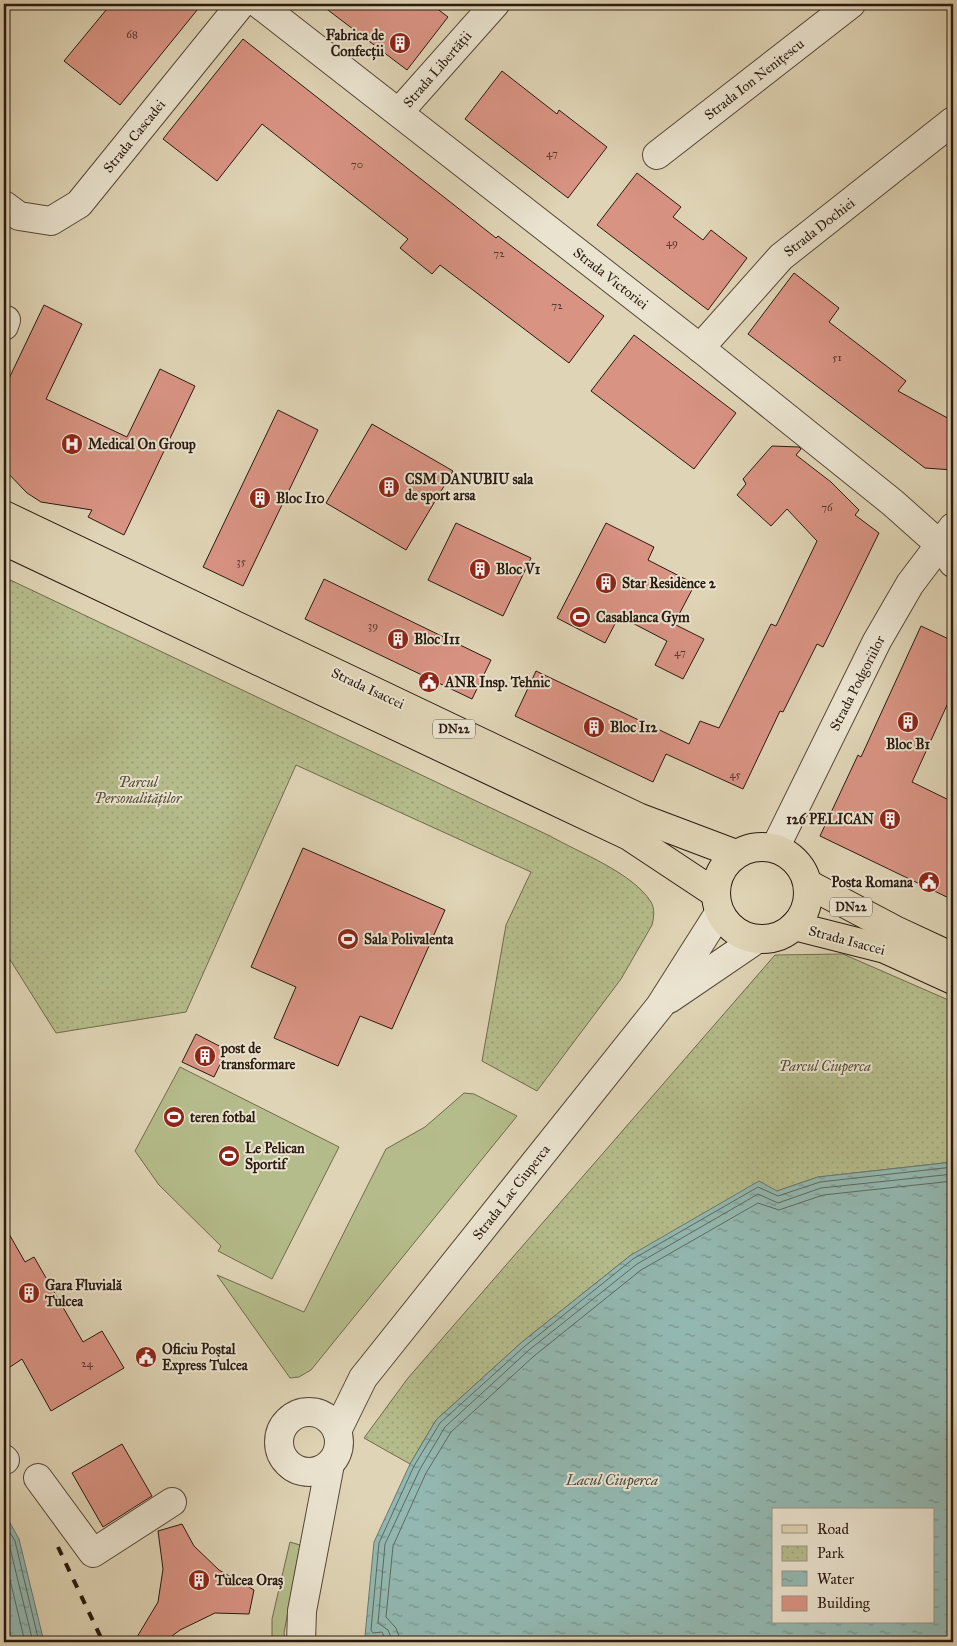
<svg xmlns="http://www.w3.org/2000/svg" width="957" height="1646" font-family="'IM FELL Great Primer',serif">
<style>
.grass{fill:#b5bc8b;stroke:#706b4e}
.park{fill:url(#park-dots);stroke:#706b4e}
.water{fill:url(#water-ripples);stroke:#697971;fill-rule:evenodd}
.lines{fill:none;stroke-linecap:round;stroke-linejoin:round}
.shore{stroke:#5e6960;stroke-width:1}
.building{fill:#d99383;stroke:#2a1a10}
.minor-casing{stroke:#574839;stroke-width:30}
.major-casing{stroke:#2a1a10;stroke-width:30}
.minor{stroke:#eae3cf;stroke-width:28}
.major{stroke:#dfd4b5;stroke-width:28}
.rail{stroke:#2a1a10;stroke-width:4;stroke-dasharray:9 9;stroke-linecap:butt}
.labels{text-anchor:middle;stroke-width:4;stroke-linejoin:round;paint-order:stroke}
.number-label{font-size:11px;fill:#56382d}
.shield{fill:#eae3cf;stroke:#645649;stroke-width:1}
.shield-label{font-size:12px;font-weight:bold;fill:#2a1a10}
.poi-label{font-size:14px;font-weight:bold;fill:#2a1a10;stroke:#eae3cf;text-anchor:start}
.street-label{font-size:14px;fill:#2a1a10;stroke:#eae3cf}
.park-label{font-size:14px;font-style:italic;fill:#544b35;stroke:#eae3cf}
.water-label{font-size:15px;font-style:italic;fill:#4a4940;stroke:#eae3cf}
</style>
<defs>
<pattern id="park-dots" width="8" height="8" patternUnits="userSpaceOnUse" patternTransform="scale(1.25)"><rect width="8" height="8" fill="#b5bc8b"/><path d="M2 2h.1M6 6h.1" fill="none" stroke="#9ca177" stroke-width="1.8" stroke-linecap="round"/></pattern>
<pattern id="water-ripples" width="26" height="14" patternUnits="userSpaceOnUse" patternTransform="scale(1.25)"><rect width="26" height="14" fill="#93b8b1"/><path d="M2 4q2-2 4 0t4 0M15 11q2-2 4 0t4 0" fill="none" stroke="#78958f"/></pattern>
</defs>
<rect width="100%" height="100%" fill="#dfd4b5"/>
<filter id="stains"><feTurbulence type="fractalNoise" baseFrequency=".004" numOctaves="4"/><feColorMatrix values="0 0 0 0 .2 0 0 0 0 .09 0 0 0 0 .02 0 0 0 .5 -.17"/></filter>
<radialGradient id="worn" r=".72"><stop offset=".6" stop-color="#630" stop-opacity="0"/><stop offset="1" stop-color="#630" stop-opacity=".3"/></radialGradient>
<g class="grass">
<polygon points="180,1067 339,1147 272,1279 218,1251 221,1246 159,1185 135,1151"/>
<polygon points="464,1093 474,1094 517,1116 311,1370 299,1377 290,1378 217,1275 304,1312 386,1149 425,1127"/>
<polygon points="290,1542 300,1545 284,1633 285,1642 272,1642 272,1619"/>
</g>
<g class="park">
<path d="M4,577L550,836C580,853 633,873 651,902C655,909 654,917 652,925L621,979L537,1091L482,1061L506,925L531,872L296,765L186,1012L56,1033L4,950Z"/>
<polygon points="843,954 953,1002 953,1162 818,1177 777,1191 631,1255 522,1342 436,1420 410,1464 364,1438 408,1378 775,955"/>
</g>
<g class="water">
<path d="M953,1162V1642H383L379,1636L367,1642L365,1636L374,1542L410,1464L436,1420L522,1342L631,1255L759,1181L777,1191L818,1177ZM773,1510H933V1622H773Z"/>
<polygon points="4,1512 19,1539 44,1642 4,1642"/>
</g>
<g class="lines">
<g class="shore">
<polyline points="4,1522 15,1541 39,1642"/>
<polyline points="4,1535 9,1544 33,1642"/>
<polyline points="4,1555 25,1642"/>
<polyline points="387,1642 382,1632 373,1633 371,1630 379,1543 414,1466 440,1423 525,1346 633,1259 758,1187 778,1196 820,1182 953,1167"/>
<polyline points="393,1642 388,1630 378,1623 385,1544 420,1469 445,1427 529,1350 637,1264 758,1194 778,1203 821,1188 953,1174"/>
<polyline points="401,1642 396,1628 386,1617 393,1546 426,1473 451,1432 534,1356 641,1270 758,1203 779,1210 823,1195 953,1181"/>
</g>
</g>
<g class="building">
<polygon points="111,4 202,4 120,105 64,61"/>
<polygon points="320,4 431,4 448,17 407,70"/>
<polygon points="243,39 496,238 498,236 604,316 569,363 440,265 432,274 400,248 408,239 262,124 217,181 163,139"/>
<polygon points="502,71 557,114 559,110 607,147 568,198 465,119"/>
<polygon points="637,173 681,207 673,217 703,240 711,230 747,258 708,310 597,225"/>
<polygon points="794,273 839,308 829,322 906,381 898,391 953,421 953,470 925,468 748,334"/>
<polygon points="44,305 82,324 46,399 127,437 160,369 195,386 124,535 88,517 92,510 41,502 27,493 4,469 4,389"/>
<polygon points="634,335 736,413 694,469 591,391"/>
<polygon points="278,410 318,430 243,586 203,567"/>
<polygon points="372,424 453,471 406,550 326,503"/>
<polygon points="772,446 799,447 801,449 796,455 831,482 859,510 855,515 879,533 823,647 817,644 783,712 780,711 743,789 666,754 653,782 515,716 536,671 689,744 700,721 719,728 771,624 776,626 817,541 787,509 771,526 737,495 746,484 743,479"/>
<polygon points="456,523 531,558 503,616 428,580"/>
<polygon points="606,523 654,547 648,560 695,584 674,624 704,639 683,679 655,665 667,641 619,616 605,643 557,618"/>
<polygon points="324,579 491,660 472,699 305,619"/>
<polygon points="921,626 953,641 953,692 912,782 953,802 953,900 820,836 858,755 861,757"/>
<polygon points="303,848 445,910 392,1029 360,1016 338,1066 274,1038 296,987 251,967"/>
<polygon points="196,1034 227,1050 214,1077 182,1062"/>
<polygon points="4,1225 25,1262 34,1257 83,1342 102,1331 124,1368 51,1411 22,1359 4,1371"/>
<polygon points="122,1444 152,1496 103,1527 72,1473"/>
<polygon points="182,1524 194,1546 219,1570 254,1590 249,1614 215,1613 180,1630 164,1642 134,1642 158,1602 163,1569 158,1531"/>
</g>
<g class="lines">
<g class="minor-casing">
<g id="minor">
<polyline points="259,4 700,348 893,503 939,544 953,563"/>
<polyline points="399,112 495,4"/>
<polyline points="657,155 851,4"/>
<polyline points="4,205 19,216 51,221 79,204 241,4"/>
<polyline points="4,326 6,320"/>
<polyline points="700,348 781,257 953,121"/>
<polyline points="775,848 877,641 910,584 953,527"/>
<polyline points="669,999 757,939"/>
<circle cx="309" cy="1442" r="30"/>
<polyline points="337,1431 363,1378 660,1006 719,913"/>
<polyline points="4,1459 5,1460"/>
<polyline points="38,1478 93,1553 172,1502"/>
<polyline points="301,1642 302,1611 330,1464"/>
</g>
</g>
<g class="major-casing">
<g id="major">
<polyline points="4,515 638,817 736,854"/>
<polyline points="4,541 629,836 715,893"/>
<circle cx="762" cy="893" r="46"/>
<polyline points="808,884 895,930 953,957"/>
<polyline points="794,926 885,949 953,980"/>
</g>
</g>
<use href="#minor" class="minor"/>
<use href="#major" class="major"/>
<polyline class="rail" points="58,1547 103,1642"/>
</g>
<defs>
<g id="building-disc" transform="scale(1.125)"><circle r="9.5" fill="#8f2418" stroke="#eae3cf"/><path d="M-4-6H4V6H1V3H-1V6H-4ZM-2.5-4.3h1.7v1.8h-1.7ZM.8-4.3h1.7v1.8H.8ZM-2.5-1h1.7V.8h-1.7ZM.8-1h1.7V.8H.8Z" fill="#fff"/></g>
<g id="hospital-disc" transform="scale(1.125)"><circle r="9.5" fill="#8f2418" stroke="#eae3cf"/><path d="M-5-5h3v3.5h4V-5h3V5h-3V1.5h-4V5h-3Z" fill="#fff"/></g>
<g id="stadium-disc" transform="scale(1.125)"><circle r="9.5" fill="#8f2418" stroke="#eae3cf"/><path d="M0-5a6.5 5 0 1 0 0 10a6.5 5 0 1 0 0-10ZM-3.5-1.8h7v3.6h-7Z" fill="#fff"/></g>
<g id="civic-disc" transform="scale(1.125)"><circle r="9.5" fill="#8f2418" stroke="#eae3cf"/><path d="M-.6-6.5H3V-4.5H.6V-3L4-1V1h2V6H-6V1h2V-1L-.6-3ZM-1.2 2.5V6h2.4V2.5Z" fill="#fff"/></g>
</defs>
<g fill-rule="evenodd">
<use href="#building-disc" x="400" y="43"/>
<use href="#hospital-disc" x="72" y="444"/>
<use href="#building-disc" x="389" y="487"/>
<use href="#building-disc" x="260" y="498"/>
<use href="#building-disc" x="480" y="569"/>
<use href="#building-disc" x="606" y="583"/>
<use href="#stadium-disc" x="580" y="617"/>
<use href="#building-disc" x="398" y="639"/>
<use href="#civic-disc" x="429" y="682"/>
<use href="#building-disc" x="908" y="722"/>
<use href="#building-disc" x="594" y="727"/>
<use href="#building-disc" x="890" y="819"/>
<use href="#civic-disc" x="929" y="882"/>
<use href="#stadium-disc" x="348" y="939"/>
<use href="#building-disc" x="205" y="1056"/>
<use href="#stadium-disc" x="174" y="1117"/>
<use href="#stadium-disc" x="229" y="1156"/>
<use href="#building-disc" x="29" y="1293"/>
<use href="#civic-disc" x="146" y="1357"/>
<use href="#building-disc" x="199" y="1580"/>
</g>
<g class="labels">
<g class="number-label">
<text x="132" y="38">68</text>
<text x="552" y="157">47</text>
<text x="357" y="168">70</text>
<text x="672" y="246">49</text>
<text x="499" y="257">72</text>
<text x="557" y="309">72</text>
<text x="837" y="361">51</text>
<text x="827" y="511">76</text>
<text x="241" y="565">35</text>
<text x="373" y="629">39</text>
<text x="680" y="656">47</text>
<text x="735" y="778">45</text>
<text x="87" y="1367">24</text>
</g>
<g class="shield">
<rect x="433" y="719.5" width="42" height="19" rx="4"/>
<rect x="830" y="897.5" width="42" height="19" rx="4"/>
</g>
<g class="shield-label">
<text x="454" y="733">DN22</text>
<text x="851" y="911">DN22</text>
</g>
<g class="poi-label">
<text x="384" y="40" text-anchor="end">Fabrica de<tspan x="384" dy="16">Confecții</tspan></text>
<text x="88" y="449">Medical On Group</text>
<text x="405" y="484">CSM DANUBIU sala<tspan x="405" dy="16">de sport arsa</tspan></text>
<text x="276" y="503">Bloc I10</text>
<text x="496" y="574">Bloc V1</text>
<text x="622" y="588">Star Residence 2</text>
<text x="596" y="622">Casablanca Gym</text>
<text x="414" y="644">Bloc I11</text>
<text x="445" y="687">ANR Insp. Tehnic</text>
<text x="610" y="732">Bloc I12</text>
<text x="908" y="749" text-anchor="middle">Bloc B1</text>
<text x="874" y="824" text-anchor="end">126 PELICAN</text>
<text x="913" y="887" text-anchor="end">Posta Romana</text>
<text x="364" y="944">Sala Polivalenta</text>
<text x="221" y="1053">post de<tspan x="221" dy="16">transformare</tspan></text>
<text x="190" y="1122">teren fotbal</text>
<text x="245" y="1153">Le Pelican<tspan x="245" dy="16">Sportif</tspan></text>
<text x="45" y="1290">Gara Fluvială<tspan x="45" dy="16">Tulcea</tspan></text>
<text x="162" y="1354">Oficiu Poștal<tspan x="162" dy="16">Express Tulcea</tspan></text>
<text x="215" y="1585">Tulcea Oraș</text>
</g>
<g class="street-label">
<text transform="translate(437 69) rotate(-49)" y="5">Strada Libertății</text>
<text transform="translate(754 79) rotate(-38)" y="5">Strada Ion Nenițescu</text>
<text transform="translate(134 136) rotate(-51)" y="5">Strada Cascadei</text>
<text transform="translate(819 227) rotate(-38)" y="5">Strada Dochiei</text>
<text transform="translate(611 278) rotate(38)" y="5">Strada Victoriei</text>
<text transform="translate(857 683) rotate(-63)" y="5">Strada Podgoriilor</text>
<text transform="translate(368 688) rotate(25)" y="5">Strada Isaccei</text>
<text transform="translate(847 940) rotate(15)" y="5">Strada Isaccei</text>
<text transform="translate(511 1192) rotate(-52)" y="5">Strada Lac Ciuperca</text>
</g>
<g class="park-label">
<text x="138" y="787">Parcul<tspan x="138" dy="16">Personalităților</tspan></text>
<text x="825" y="1071">Parcul Ciuperca</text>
</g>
<g class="water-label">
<text x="612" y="1485">Lacul Ciuperca</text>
</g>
</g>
<rect width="957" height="1646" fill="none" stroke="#dfd4b5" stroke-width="20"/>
<rect x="5" y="5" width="947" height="1636" fill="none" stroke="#2a1a10" stroke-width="2.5"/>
<rect x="10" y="10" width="937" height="1626" fill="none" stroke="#2a1a10"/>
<rect x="772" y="1508" width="162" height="115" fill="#eae3cf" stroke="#9d9383"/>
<rect x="782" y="1525" width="25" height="8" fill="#dfd4b5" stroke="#9d9383"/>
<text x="817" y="1534" font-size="15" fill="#2a1a10">Road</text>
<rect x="782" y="1546" width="25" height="15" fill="url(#park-dots)" stroke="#9d9383"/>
<text x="817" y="1558" font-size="15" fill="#2a1a10">Park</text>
<rect x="782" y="1571" width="25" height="15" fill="url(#water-ripples)" stroke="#9d9383"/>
<text x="817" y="1584" font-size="15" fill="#2a1a10">Water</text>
<rect x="782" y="1596" width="25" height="15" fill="#d99383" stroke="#9d9383"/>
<text x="817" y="1608" font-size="15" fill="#2a1a10">Building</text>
<rect width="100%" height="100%" filter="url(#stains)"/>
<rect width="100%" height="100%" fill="url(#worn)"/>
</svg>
